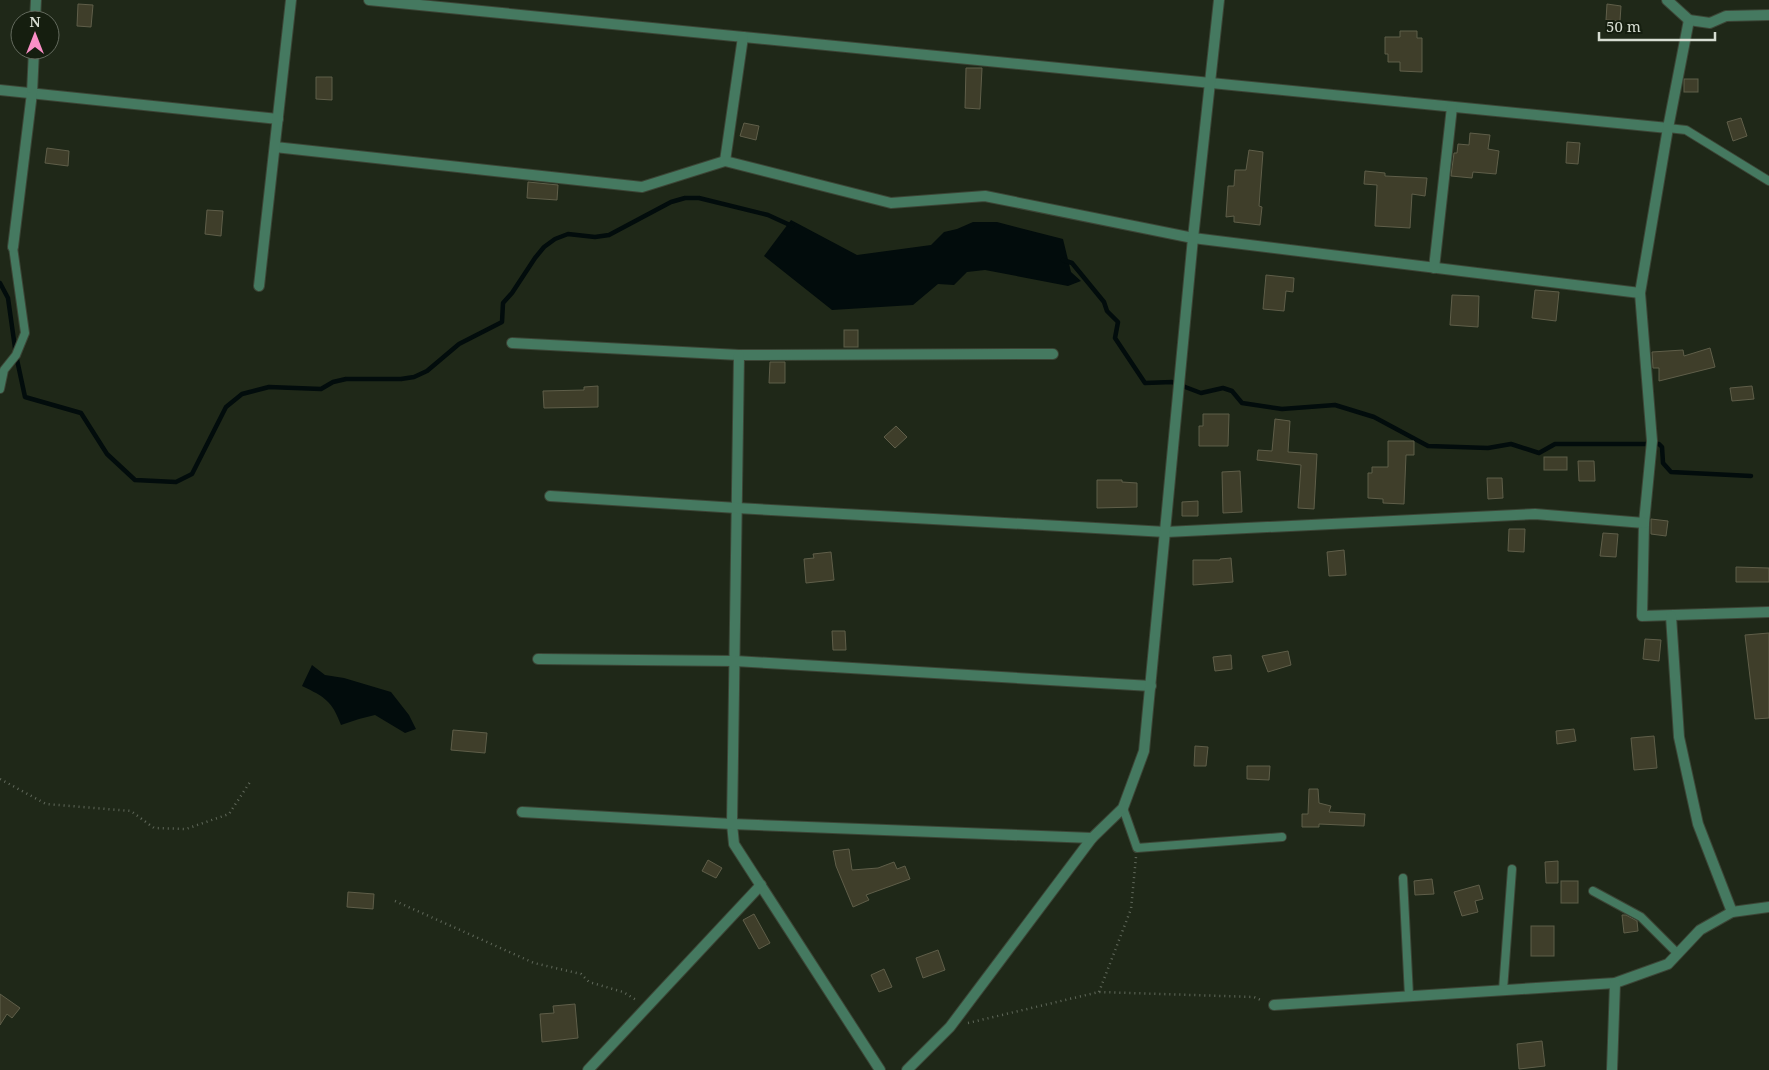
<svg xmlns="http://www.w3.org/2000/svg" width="1769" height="1070" font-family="'Noto Serif',serif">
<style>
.water{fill:#020c0c}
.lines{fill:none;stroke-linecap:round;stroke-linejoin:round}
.stream{stroke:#020c0c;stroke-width:4.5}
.building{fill:#3f3e2a;stroke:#5f5e49}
.service-casing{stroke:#3c4536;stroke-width:10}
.minor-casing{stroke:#3c4536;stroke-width:12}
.path{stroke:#61695b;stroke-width:2.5;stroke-dasharray:1 4;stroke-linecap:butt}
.service{stroke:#457960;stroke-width:8}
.minor{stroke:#457960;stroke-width:10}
</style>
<rect width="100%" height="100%" fill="#1f2818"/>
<g class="water">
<polygon points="791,220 857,255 931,245 944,232 957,229 973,222 997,222 1063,239 1071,272 1081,281 1068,286 985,270 967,272 954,285 938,284 913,305 832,310 764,256"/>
<path d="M312,665L325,675L344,678L391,692L409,715L416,729L405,733L375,715L359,719L341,725C332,701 325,697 302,686Z"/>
</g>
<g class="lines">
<g class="stream">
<polyline points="1063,260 1072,263 1104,302 1107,311 1118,322 1115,338 1145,383 1172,382 1201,393 1223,388 1232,391 1242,403 1282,409 1335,405 1374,417 1428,446 1488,448 1511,444 1539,453 1555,444 1659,444 1662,447 1663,463 1671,472 1751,476"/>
<polyline points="0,283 8,298 16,355 25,397 81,413 107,454 135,480 176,482 192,474 226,407 242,394 269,387 321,389 333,382 346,379 401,379 414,377 427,371 459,344 502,322 503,303 512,293 535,258 544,247 555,239 568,234 595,237 609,235 671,202 685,198 699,198 768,215 792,226"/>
</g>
</g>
<g class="building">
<polygon points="78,4 93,5 91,27 77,26"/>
<polygon points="1607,4 1621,6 1620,21 1606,20"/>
<polygon points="1400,31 1417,31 1417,38 1422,38 1422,72 1400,71 1400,62 1388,62 1388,54 1385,54 1385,37 1400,37"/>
<polygon points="966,68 982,68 980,109 965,108"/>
<polygon points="316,77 332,77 332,100 316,99"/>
<rect x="1684" y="79" width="14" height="13"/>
<polygon points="1741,118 1747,136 1733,141 1727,122"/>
<polygon points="744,123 759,126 756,140 740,136"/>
<polygon points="1470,133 1490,135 1488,149 1499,151 1496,174 1473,172 1472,178 1451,176 1454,153 1457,153 1458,144 1469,145"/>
<polygon points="1567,142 1580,143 1578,164 1566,163"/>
<polygon points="47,148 69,151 68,166 45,163"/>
<polygon points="1249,150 1263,152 1259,206 1262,207 1260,225 1234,222 1234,216 1226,217 1228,186 1234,186 1235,170 1246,170"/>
<polygon points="1365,171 1385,173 1385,176 1427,178 1425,196 1412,194 1410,228 1375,226 1377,185 1364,184"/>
<polygon points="528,182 558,185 557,200 527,198"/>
<polygon points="207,210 223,211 221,236 205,234"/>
<polygon points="1266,275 1294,278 1293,292 1286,291 1284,311 1263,309"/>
<polygon points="1535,290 1559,292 1556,321 1532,318"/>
<polygon points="1452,295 1479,296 1478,327 1450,325"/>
<rect x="844" y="330" width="14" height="17"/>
<polygon points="1710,348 1715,367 1659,381 1659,368 1653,368 1652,352 1683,350 1684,356"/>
<polygon points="770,362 785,362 785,383 769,383"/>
<polygon points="598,386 598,407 544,408 543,391 584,390 584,387"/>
<polygon points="1752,386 1754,399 1732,401 1730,388"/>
<polygon points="1203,414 1229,414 1228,446 1199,446 1199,426 1203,426"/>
<polygon points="1275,419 1290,421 1288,452 1317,454 1314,509 1298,508 1301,465 1257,460 1258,450 1272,451"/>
<polygon points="896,426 907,437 895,448 884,437"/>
<polygon points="1388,441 1414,441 1414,455 1406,455 1404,504 1383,503 1383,499 1368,498 1368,473 1372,473 1372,467 1388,467"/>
<rect x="1544" y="457" width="23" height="13"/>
<polygon points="1578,461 1594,461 1595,481 1579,481"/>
<polygon points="1240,471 1242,512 1223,513 1222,472"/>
<polygon points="1487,478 1502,478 1503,498 1488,499"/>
<polygon points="1097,480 1122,480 1122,482 1137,483 1137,507 1097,508"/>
<polygon points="1198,501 1198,516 1182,516 1182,502"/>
<polygon points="1651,519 1668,521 1666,536 1651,534"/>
<polygon points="1509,529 1525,529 1524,552 1508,551"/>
<polygon points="1603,533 1618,534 1616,557 1600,556"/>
<polygon points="1344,550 1346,575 1329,576 1327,552"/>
<polygon points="831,552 834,580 806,583 804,559 814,558 813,554"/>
<polygon points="1231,558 1233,582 1193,585 1193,560 1220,560 1220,559"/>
<polygon points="1736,567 1769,568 1769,582 1736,582"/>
<polygon points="832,631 845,631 846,650 833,650"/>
<polygon points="1769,633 1769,718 1755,719 1745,635"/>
<polygon points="1645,639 1661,640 1659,661 1643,659"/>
<polygon points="1288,651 1291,665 1268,672 1262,656"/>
<polygon points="1231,655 1232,669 1215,671 1213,657"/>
<polygon points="1574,729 1576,741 1557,744 1556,731"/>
<polygon points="453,730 487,733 485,753 451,750"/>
<polygon points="1654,736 1657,768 1634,770 1631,738"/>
<polygon points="1195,746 1208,747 1206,766 1194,766"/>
<polygon points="1247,766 1270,766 1269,780 1247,779"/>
<polygon points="1309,789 1318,789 1319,803 1331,806 1329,812 1365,814 1364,826 1319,824 1319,827 1302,827 1302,814 1308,814"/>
<polygon points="849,849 852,870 878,868 894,862 897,869 905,866 910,879 866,895 869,900 853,907 836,866 833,851"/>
<polygon points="708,860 722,868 716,878 702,871"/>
<polygon points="1558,861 1558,883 1546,883 1545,862"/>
<polygon points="1432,879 1434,894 1415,895 1414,881"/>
<rect x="1561" y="881" width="17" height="22"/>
<polygon points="1479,885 1483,899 1475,901 1478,912 1462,916 1454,892"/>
<polygon points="348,892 374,894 373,909 347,907"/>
<polygon points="754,914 770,943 759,949 743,920"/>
<polygon points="1622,915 1626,915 1637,921 1638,931 1624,933"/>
<rect x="1531" y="926" width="23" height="30"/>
<polygon points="938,950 945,970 923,978 916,958"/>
<polygon points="884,969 892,987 879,992 871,975"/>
<polygon points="0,994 20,1008 12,1018 7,1014 0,1025"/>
<polygon points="575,1004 578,1038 542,1042 540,1014 554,1013 553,1006"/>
<polygon points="1542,1041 1545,1066 1519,1069 1517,1044"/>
</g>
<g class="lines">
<g class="service-casing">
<g id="service">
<polyline points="1668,128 1686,130 1769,181"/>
<polyline points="0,389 4,370 16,355 25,333 13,247"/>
<polyline points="1123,808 1137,848 1282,837"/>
<polyline points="1403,878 1409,996"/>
<polyline points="1593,891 1641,917 1678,954"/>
<polyline points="1503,990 1512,869"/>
</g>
</g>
<g class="minor-casing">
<g id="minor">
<polyline points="369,0 1668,128"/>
<polyline points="1667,0 1689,20 1710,23 1726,16 1769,15"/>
<polyline points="35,20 36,0"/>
<polyline points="1689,20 1668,128 1640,293 1652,441 1644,523 1642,616 1769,612"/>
<polyline points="0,90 278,119"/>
<polyline points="275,147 642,187 725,161 891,203 985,196 1193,238 1640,293"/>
<polyline points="725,161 743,37"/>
<polyline points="13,247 32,93 34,50"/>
<polyline points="1434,268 1452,107"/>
<polyline points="259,286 291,0"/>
<polyline points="512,343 739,355 1053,354"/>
<polyline points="739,355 732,824 734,844 880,1070"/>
<polyline points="550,496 737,508 1166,532 1535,514 1644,523"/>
<polyline points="1671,616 1679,737 1698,824 1732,912"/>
<polyline points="538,659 735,661 1151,686"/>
<polyline points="522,812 732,824 1092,838"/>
<polyline points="1274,1005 1615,983 1668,964 1700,930 1732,912 1769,907"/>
<polyline points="588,1070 761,885"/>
<polyline points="907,1070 950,1027 1092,838 1123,808 1144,751 1193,238 1219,0"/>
<polyline points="1612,1070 1615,983"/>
</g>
</g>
<g class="path">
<polyline points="0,779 46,804 131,811 154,828 186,829 229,814 250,782"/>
<polyline points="395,901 534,963 581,974 589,982 623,992 638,1001"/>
<polyline points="1099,992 1131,909 1136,857"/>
<polyline points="968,1023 1099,992 1254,997 1263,1001"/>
</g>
<use href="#service" class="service"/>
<use href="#minor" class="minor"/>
</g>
<g transform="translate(35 35)"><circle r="24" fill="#151e0f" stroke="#636a5d"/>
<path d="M0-4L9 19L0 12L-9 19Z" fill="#fa8fc6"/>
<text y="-8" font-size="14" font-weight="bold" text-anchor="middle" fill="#d7ddd2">N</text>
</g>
<path d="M1599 32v8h116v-8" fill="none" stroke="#d7ddd2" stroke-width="2.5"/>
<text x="1606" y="32" font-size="15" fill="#d7ddd2" stroke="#151e0f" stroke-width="4" paint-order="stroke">50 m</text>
</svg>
